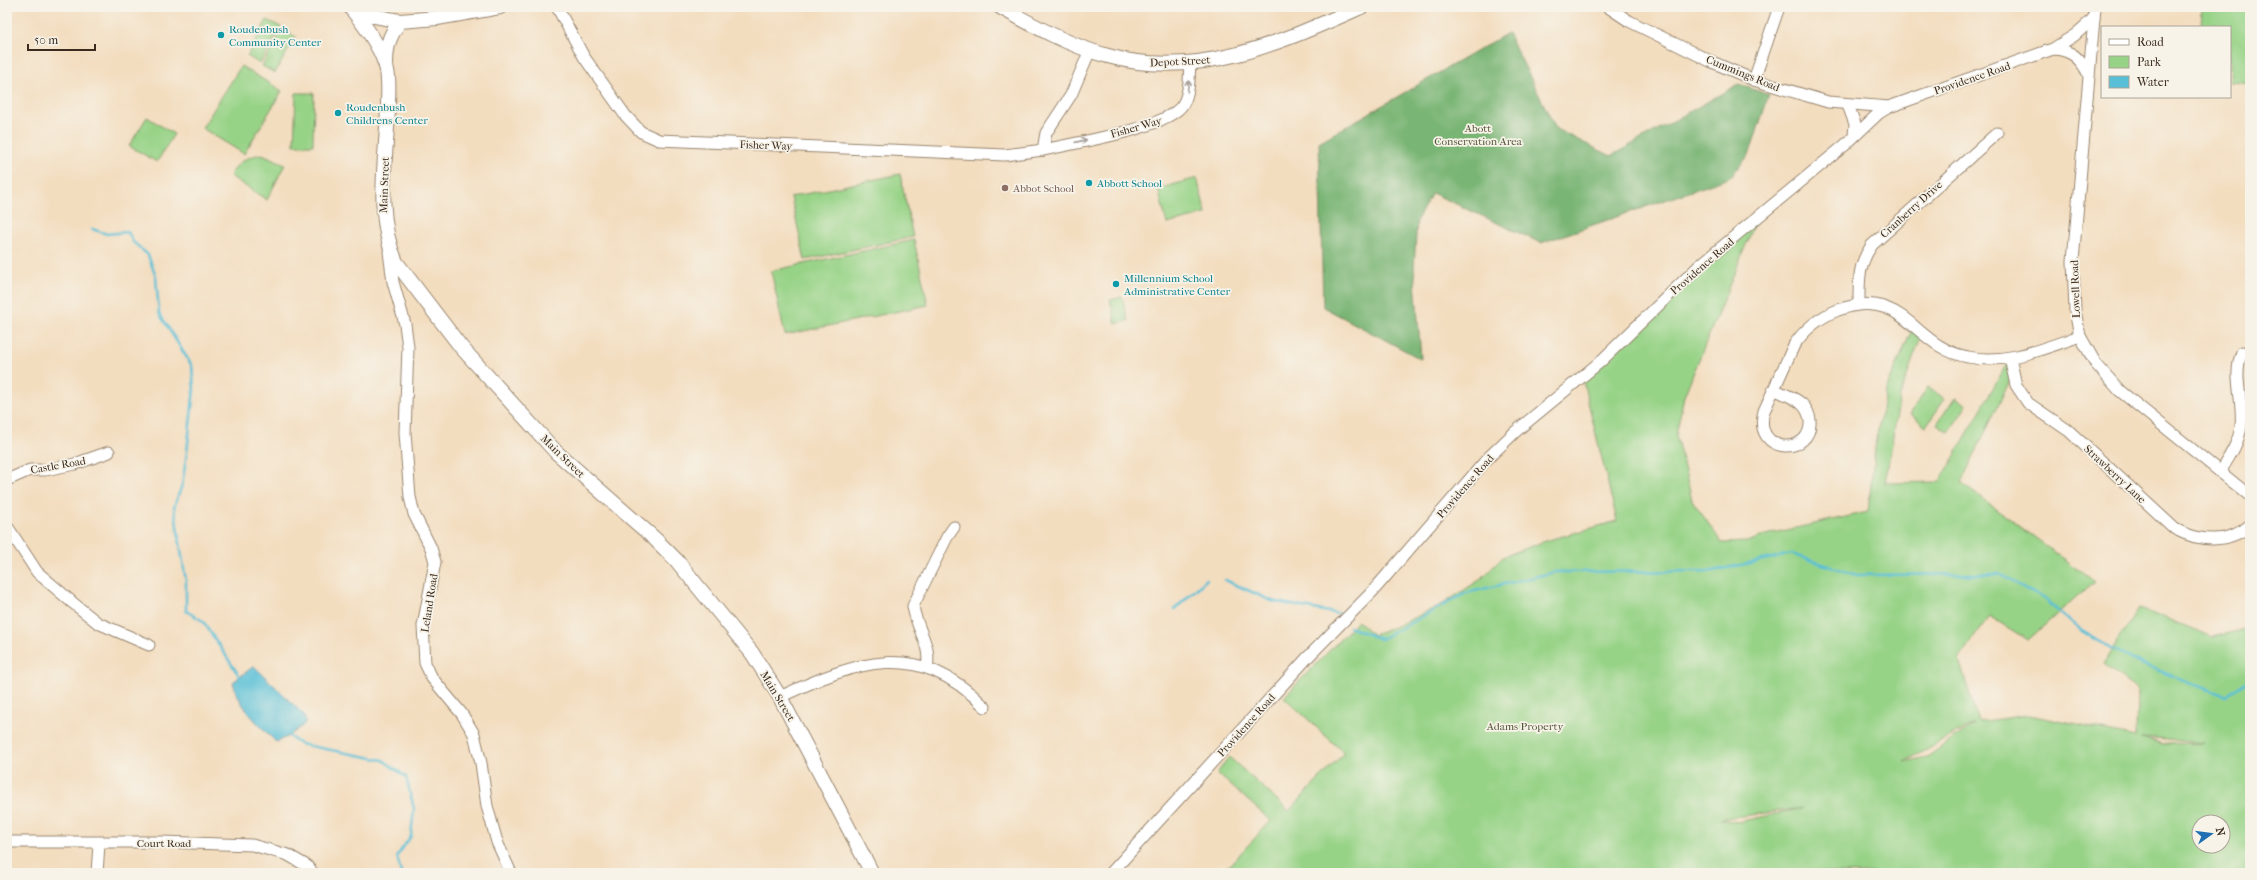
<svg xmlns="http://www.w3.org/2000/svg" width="2257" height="880" font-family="'IM FELL French Canon',serif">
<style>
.green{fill:#97d387;stroke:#697e52;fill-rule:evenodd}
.forest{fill:#79b574;stroke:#5a7049}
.water{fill:#59bfd7;stroke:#4a747a}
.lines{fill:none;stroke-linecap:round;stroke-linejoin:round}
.stream{stroke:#59bfd7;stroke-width:2.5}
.minor-casing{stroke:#97846e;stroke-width:13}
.major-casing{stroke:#97846e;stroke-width:16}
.minor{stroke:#fff;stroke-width:11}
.major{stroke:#fff;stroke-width:14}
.oneway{stroke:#a79f9a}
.culture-dot{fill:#0f9aa8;stroke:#f7f3e8;stroke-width:1.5}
.education-dot{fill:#8d6e63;stroke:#f7f3e8;stroke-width:1.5}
.labels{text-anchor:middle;stroke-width:3.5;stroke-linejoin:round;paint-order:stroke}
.culture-label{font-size:11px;fill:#0d838f;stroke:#f7f3e8;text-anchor:start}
.street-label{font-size:11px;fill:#3b2a1e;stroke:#f7f3e8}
.park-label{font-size:11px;fill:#525438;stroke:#f7f3e8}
.education-label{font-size:11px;fill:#785e54;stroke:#f7f3e8;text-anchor:start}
</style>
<rect width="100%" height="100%" fill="#f7f3e8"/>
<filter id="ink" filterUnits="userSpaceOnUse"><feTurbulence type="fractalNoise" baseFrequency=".025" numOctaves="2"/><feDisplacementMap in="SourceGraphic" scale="8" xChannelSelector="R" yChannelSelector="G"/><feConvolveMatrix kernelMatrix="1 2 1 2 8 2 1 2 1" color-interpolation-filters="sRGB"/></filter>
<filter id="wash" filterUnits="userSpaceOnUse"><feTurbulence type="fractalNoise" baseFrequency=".012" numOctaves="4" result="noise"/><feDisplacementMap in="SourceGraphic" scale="16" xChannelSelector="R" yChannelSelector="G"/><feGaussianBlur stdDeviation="0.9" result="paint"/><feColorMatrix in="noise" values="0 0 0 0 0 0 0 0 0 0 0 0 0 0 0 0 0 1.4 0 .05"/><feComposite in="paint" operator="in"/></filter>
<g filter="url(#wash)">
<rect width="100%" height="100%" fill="#f3ddbf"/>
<g class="green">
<polygon points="2202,7 2250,7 2250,84 2230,82 2230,27 2201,27"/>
<polygon points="267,20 281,27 260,64 247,56"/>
<polygon points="282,29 296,37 275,73 262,66"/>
<polygon points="241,66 282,91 244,154 202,128"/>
<polygon points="296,93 314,93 313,145 294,145"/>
<polygon points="147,117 174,134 157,162 129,146"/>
<path d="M262,154L285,164L267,200L230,176C237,162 246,157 262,154Z"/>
<polygon points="900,174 913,237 805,260 791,197"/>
<polygon points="1197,178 1206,214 1167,224 1158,189"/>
<path d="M1757,218L1684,396L1676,435L1692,500L1722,543L1747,542L1769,534L1868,512L1876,439L1886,390L1914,325L1922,333L1900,396L1885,483L1940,482L2010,358L2013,374L1961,483L2094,581L2028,640L1989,616L1959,660L1978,722L2029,715L2136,737L2137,689L2103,664L2139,608L2213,637L2250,628V873H1222L1271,821L1217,773L1229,757L1289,811L1344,753L1284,697L1358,621L1373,635L1390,629L1443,604L1481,579L1503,557L1545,541L1617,521L1582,377ZM1974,724L1927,757L1904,762L1973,724ZM2142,738L2204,743L2163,744ZM1803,808L1737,822L1720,819L1802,808ZM2199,822H2223V846H2199Z"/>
<polygon points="914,240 928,305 785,335 771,271"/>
<polygon points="1122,297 1128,321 1116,324 1110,300"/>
<polygon points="1928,387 1945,399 1926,426 1910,414"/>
<polygon points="1955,397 1967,405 1949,432 1937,424"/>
</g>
<polygon class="forest" points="1508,33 1556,129 1611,156 1739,84 1769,95 1749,155 1729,178 1541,243 1432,193 1417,220 1414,267 1421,359 1323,307 1319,142"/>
<path class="water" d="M254,666L304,715L306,723L289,736L276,742C258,724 239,707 233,682Z"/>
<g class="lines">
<g class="stream">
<polyline points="92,229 107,234 128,232 133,242 148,255 156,277 159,313 192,366 194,389 187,452 182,485 174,507 186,581 186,611 203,621 240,677"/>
<polyline points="1225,580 1272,601 1339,614"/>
<polyline points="1175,609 1207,579"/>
<polyline points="1349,627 1381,639 1466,593 1555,572 1713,571 1791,554 1857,575 1999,574 2044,599 2080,630 2133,661 2226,696 2250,679"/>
<polyline points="289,736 300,744 383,760 406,777 414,809 411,836 397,856 401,873"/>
</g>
</g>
</g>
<g filter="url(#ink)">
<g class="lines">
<g class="minor-casing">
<g id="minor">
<polyline points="557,7 584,57 625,115 641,132 659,140 1005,155 1043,150 1046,133 1071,95 1090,50"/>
<polyline points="1608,7 1629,21 1710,61 1754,80 1828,102 1889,107"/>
<polyline points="2095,7 2073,261 2075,311 2080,336 2096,364 2120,391 2250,496"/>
<path d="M2053,49C2072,50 2080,58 2089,75"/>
<polyline points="1754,80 1779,7"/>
<polyline points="1848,105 1855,124 1854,136"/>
<path d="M1043,150C1073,143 1168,129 1183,104C1190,92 1189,76 1190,63"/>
<polyline points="389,252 393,282 405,324 408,347 405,433 410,497 414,514 431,548 435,562 423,626 425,663 432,678 462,714 474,734 481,763 487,806 497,842 511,873"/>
<path d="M1859,304C1859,280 1858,265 1872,245L1997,133"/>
<path d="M2010,358L2016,385L2028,403L2069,431L2175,529C2199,542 2229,544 2250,525"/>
<path d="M1774,389C1783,394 1794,397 1802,404C1806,408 1809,413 1810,420C1813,457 1752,455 1764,411L1794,345C1805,329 1820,317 1838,310C1906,286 1912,347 1968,357C2007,365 2044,348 2080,336"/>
<path d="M2220,472C2229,457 2239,443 2241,426C2244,401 2232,376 2242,352"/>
<polyline points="7,480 30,470 45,470 75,464 109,452"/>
<polyline points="7,526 37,572 73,603 98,623 149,645"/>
<path d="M927,668C932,645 916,629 913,606L947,537L954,527"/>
<path d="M780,697C857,661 917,638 985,707"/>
<polyline points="7,842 161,842 252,845 288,855 307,866 313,873"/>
<polyline points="97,873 99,844"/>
<polyline points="1111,873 1308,657 1373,591 1488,458 1515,432 1600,362 1700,265 1845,145 1879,113 1889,107 2053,49 2075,35 2094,18"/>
</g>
</g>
<g class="major-casing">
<g id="major">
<path d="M350,7C364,24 378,43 385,63C390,76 388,93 388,106C387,158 374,213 396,262L461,347L556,452L655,539L677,561L752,653L780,697L872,873"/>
<polyline points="353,7 369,15 400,21"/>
<path d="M1000,7C1034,26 1070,46 1108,56C1196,81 1282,42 1361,7"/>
<path d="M386,64C386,47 389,36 400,21L437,18L500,7"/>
</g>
</g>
<use href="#minor" class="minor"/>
<use href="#major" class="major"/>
</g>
<defs><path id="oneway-shaft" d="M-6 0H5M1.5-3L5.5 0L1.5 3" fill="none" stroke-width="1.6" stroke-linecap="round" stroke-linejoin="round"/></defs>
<g class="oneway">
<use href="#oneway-shaft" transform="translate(1188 86) rotate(-83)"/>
<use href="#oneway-shaft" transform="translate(1081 141) rotate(-13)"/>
</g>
</g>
<g class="culture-dot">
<circle cx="221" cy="35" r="4"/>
<circle cx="338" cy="113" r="4"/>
<circle cx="1089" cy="183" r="4"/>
<circle cx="1116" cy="284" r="4"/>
</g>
<circle class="education-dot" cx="1005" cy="188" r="4"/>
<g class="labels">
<g class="culture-label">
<text x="229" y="33">Roudenbush<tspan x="229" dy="13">Community Center</tspan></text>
<text x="346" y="111">Roudenbush<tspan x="346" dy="13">Childrens Center</tspan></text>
<text x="1097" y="187">Abbott School</text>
<text x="1124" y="282">Millennium School<tspan x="1124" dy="13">Administrative Center</tspan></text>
</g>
<g class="street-label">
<text transform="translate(1180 61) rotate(-3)" y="4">Depot Street</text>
<text transform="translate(1743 73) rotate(22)" y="4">Cummings Road</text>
<text transform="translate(1972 78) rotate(-19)" y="4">Providence Road</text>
<text transform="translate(1136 127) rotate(-16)" y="4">Fisher Way</text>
<text transform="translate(766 145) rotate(2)" y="4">Fisher Way</text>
<text transform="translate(384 185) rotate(-88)" y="4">Main Street</text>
<text transform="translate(1911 209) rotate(-42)" y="4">Cranberry Drive</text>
<text transform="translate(1702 266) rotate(-41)" y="4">Providence Road</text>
<text transform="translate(2075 289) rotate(-92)" y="4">Lowell Road</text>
<text transform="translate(563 456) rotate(44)" y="4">Main Street</text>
<text transform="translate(58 465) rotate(-10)" y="4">Castle Road</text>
<text transform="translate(2115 474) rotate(43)" y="4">Strawberry Lane</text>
<text transform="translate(1465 486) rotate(-49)" y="4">Providence Road</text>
<text transform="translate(429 603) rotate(-81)" y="4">Leland Road</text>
<text transform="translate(778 696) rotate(59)" y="4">Main Street</text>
<text transform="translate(1246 725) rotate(-48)" y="4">Providence Road</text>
<text x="164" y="847">Court Road</text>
</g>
<g class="park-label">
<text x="1478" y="132">Abott<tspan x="1478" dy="13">Conservation Area</tspan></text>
<text x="1525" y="730">Adams Property</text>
</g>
<g class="education-label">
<text x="1013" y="192">Abbot School</text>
</g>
</g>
<rect width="2257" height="880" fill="none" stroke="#f7f3e8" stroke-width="24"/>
<rect x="2101" y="26" width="130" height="72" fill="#f7f3e8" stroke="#aca397"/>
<rect x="2109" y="39" width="20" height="6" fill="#ffffff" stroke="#aca397"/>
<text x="2137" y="46" font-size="12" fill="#3b2a1e">Road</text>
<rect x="2109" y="56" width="20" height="12" fill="#97d387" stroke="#aca397"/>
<text x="2137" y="66" font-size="12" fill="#3b2a1e">Park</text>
<rect x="2109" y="76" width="20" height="12" fill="#59bfd7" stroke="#aca397"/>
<text x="2137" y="86" font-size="12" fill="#3b2a1e">Water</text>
<g transform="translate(2211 834) rotate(76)"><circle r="19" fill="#f7f3e8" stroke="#aca397"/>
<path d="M0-3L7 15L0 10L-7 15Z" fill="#1f6fb2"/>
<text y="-6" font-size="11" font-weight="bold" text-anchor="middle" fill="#3b2a1e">N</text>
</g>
<path d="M28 44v6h67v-6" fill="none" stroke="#3b2a1e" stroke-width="2"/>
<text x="34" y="44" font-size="12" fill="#3b2a1e" stroke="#f7f3e8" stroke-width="3" paint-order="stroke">50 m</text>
</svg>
